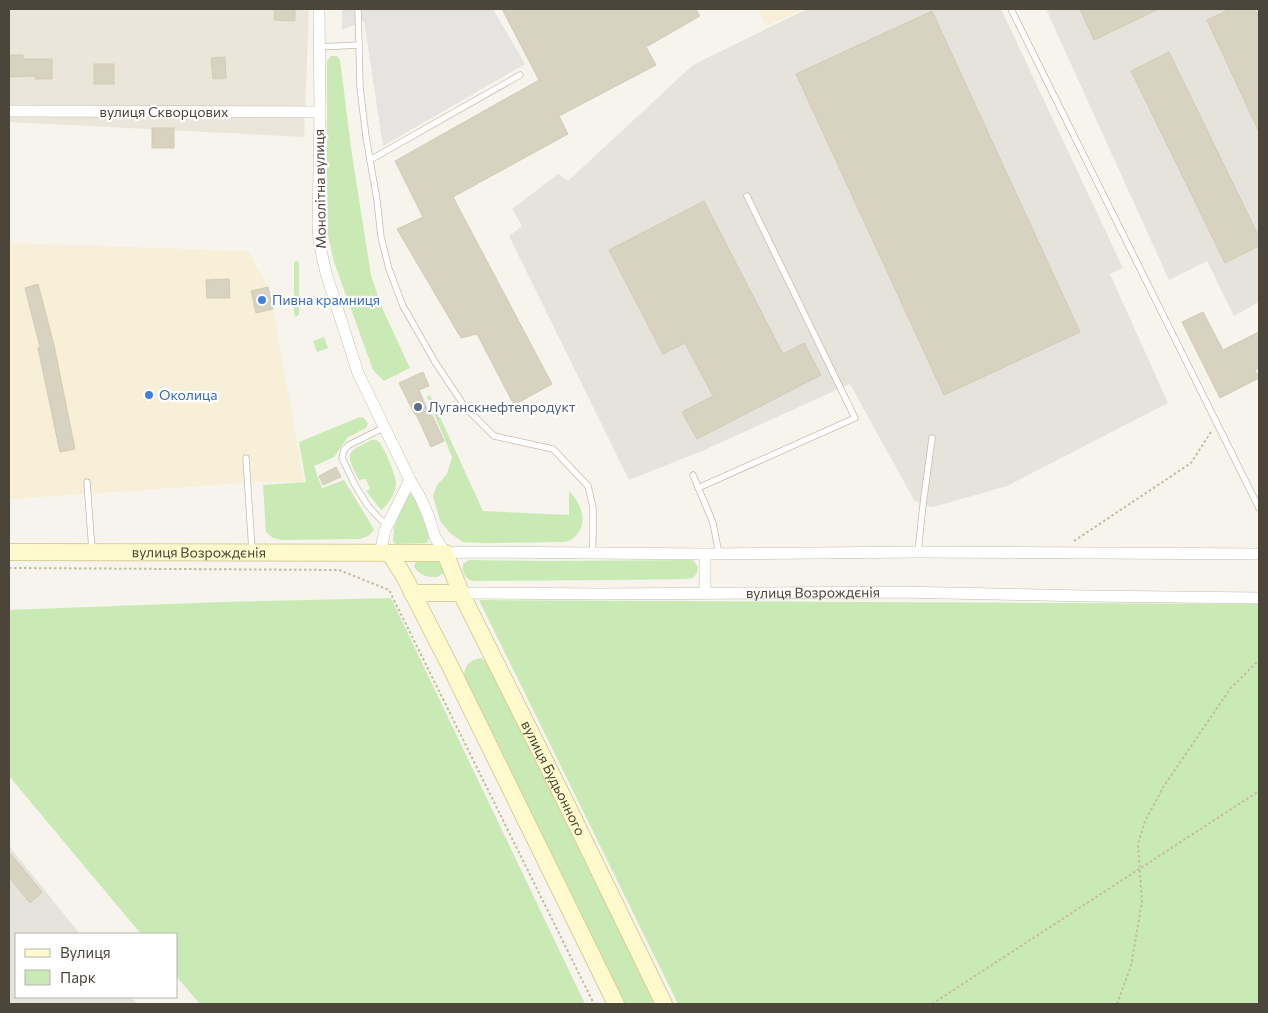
<svg xmlns="http://www.w3.org/2000/svg" width="1268" height="1013" font-family="Commissioner,sans-serif">
<style>
.residential{fill:#eae7da}
.commercial{fill:#f7efd8}
.industrial{fill:#e6e3dd}
.green{fill:#caeab5}
.parking{fill:#e5e4e0}
.building{fill:#d8d2c1;stroke:#d3cbb4}
.lines{fill:none;stroke-linecap:round;stroke-linejoin:round}
.lane-casing{stroke:#c2beae;stroke-width:7}
.street-casing{stroke:#c2beae;stroke-width:12}
.secondary-casing{stroke:#d6cf9b;stroke-width:18}
.path{stroke:#c4bc9f;stroke-width:2;stroke-dasharray:2.5 2.5;stroke-linecap:butt}
.lane{stroke:#fff;stroke-width:5.5}
.street{stroke:#fff;stroke-width:11}
.secondary{stroke:#fffacd;stroke-width:16}
.shop-dot{fill:#3f7fe0;stroke:#fff;stroke-width:2}
.service-dot{fill:#5c6f8a;stroke:#fff;stroke-width:2}
.labels{text-anchor:middle;stroke-width:4.5;stroke-linejoin:round;paint-order:stroke}
.street-label{font-size:14px;fill:#4b4639;stroke:#fff}
.shop-label{font-size:14px;fill:#366cbe;stroke:#fff;text-anchor:start}
.service-label{font-size:14px;fill:#4e5e75;stroke:#fff;text-anchor:start}
</style>
<rect width="100%" height="100%" fill="#f6f4ec"/>
<polygon class="residential" points="9,9 309,9 304,137 9,122"/>
<g class="commercial">
<polygon points="758,9 804,9 766,26"/>
<polygon points="9,243 248,251 268,287 273,309 304,482 258,482 9,499"/>
</g>
<g class="industrial">
<polygon points="807,9 1001,9 1123,268 1110,274 1168,403 1007,486 933,507 923,505 914,500 850,384 702,451 629,480 509,236 522,226 512,209 558,174 568,181 693,65"/>
<polygon points="1046,9 1259,9 1259,302 1234,316 1207,261 1169,280"/>
<polygon points="9,846 80,934 16,934 16,997 131,997 137,1004 9,1004"/>
</g>
<g class="green">
<polygon points="331,56 337,56 340,60 352,155 371,275 382,308 410,368 384,381 373,370 334,262 328,236 327,207 327,61"/>
<polygon points="296,260 299,263 299,314 296,317 294,314 294,264"/>
<polygon points="324,337 328,348 317,352 313,341"/>
<path d="M430,395L483,511L569,515V491C580,502 588,519 578,533C574,538 571,541 564,542L482,543L463,542L450,533L440,521L433,496L437,485L447,474L452,457L427,397Z"/>
<polygon points="360,417 364,418 368,424 366,428 348,437 334,457 314,466 322,488 344,480 371,524 374,530 368,536 360,539 282,540 273,538 266,532 263,485 306,482 299,442"/>
<path d="M371,440C376,440 375,439 379,442C384,447 396,475 396,483C396,492 388,506 381,510L366,491L370,489L366,479L359,480C346,453 344,454 371,440Z"/>
<polygon points="411,494 415,494 430,532 429,538 427,543 396,544 393,542 394,527 408,496"/>
<path d="M423,559C435,559 446,558 443,573L438,577C427,577 420,576 414,567L416,561Z"/>
<path d="M469,560L544,561L693,560L698,567L697,573L693,578L684,579L621,580L472,581C464,577 462,573 463,564Z"/>
<polygon points="391,598 585,1004 200,1004 176,976 176,934 141,934 9,776 9,610 222,602"/>
<polygon points="479,600 1259,604 1259,1004 678,1004"/>
<path d="M481,658L490,663L657,1004H624L464,679C464,666 467,661 481,658Z"/>
</g>
<polygon class="parking" points="342,9 493,9 525,64 383,146 364,21 342,30"/>
<g class="building">
<polygon points="275,9 295,9 295,21 274,20"/>
<polygon points="502,9 696,9 700,16 646,47 656,65 559,116 568,134 453,197 552,384 514,405 477,334 461,338 397,229 423,217 395,161 539,80"/>
<polygon points="1080,9 1159,9 1094,40"/>
<polygon points="1230,9 1255,9 1259,17 1259,132 1207,20"/>
<polygon points="932,11 1080,332 944,395 796,74"/>
<polygon points="1169,52 1259,237 1259,246 1225,263 1131,71"/>
<polygon points="9,55 23,55 23,59 52,59 52,79 35,79 35,76 9,77"/>
<polygon points="225,57 226,78 213,79 211,58"/>
<rect x="94" y="64" width="20" height="20"/>
<rect x="152" y="128" width="22" height="20"/>
<polygon points="704,201 783,354 804,343 821,375 697,439 682,412 713,396 685,343 663,354 609,250"/>
<polygon points="229,279 230,298 207,298 206,280"/>
<polygon points="38,284 54,345 75,449 60,452 38,348 40,347 25,288"/>
<polygon points="268,287 273,309 256,313 251,291"/>
<polygon points="1203,312 1223,350 1259,332 1259,368 1255,370 1259,378 1220,398 1182,322"/>
<polygon points="423,372 429,386 419,390 430,416 432,415 444,441 431,447 416,414 415,415 399,383"/>
<polygon points="336,467 341,477 323,485 319,476"/>
<polygon points="9,852 42,892 30,903 9,877"/>
</g>
<g class="lines">
<g class="lane-casing">
<g id="lane">
<polyline points="358,9 359,45"/>
<polyline points="1011,9 1259,508"/>
<polyline points="319,47 359,45 360,87 366,137 377,200 381,237 389,269 403,306 435,362 465,407 494,436 553,449 588,486 593,507 593,538 592,554"/>
<polyline points="370,160 520,75"/>
<polyline points="385,427 349,445 344,450 342,458 355,485 368,506 380,519 387,524"/>
<polyline points="246,458 252,551"/>
<polyline points="693,475 713,523 719,554"/>
<polyline points="87,482 92,550"/>
<polyline points="698,488 855,418 747,196"/>
<polyline points="918,552 923,505 932,438"/>
</g>
</g>
<g class="street-casing">
<g id="street">
<polyline points="319,9 320,112 318,225 319,241 326,273 358,373 410,480 420,497 428,515 435,537 445,553 468,552 705,554 918,552 1259,554"/>
<polyline points="9,111 320,112"/>
<polyline points="382,553 382,544 385,530 410,480"/>
<polyline points="705,554 705,593"/>
<path id="s1" d="M461,593L600,594L898,592L1087,596L1259,598"/>
</g>
</g>
<g class="secondary-casing">
<g id="secondary">
<path id="s2" d="M9,552L445,553L461,593L563,797L664,1004"/>
<polyline points="390,554 404,576 449,664 616,1004"/>
<polyline points="412,593 461,593"/>
</g>
</g>
<g class="path">
<polyline points="1074,541 1191,463 1211,432"/>
<polyline points="9,568 339,570 389,590 594,1004"/>
<polyline points="932,1004 1259,791"/>
<polyline points="1117,1004 1131,966 1142,902 1138,844 1145,821 1164,786 1230,689 1259,660"/>
</g>
<use href="#lane" class="lane"/>
<use href="#street" class="street"/>
<use href="#secondary" class="secondary"/>
</g>
<g class="shop-dot">
<circle cx="262" cy="300" r="5"/>
<circle cx="149" cy="395" r="5"/>
</g>
<circle class="service-dot" cx="418" cy="407" r="5"/>
<g class="labels">
<g class="street-label">
<text x="164" y="117">вулиця Скворцових</text>
<text transform="translate(320 189) rotate(-91)" y="5">Монолітна вулиця</text>
<text dy="5" stroke="none"><textPath href="#s2" startOffset="190">вулиця Возрождєнія</textPath></text>
<text dy="5" stroke="none"><textPath href="#s1" startOffset="352">вулиця Возрождєнія</textPath></text>
<text dy="5" stroke="none"><textPath href="#s2" startOffset="686">вулиця Будьонного</textPath></text>
</g>
<g class="shop-label">
<text x="272" y="305">Пивна крамниця</text>
<text x="159" y="400">Околица</text>
</g>
<g class="service-label">
<text x="428" y="412">Луганскнефтепродукт</text>
</g>
</g>
<rect width="1268" height="1013" fill="none" stroke="#4b4639" stroke-width="20"/>
<rect x="15" y="933" width="162" height="65" fill="#ffffff" stroke="#b7b5b0"/>
<rect x="25" y="949" width="25" height="8" fill="#fffacd" stroke="#b7b5b0"/>
<text x="60" y="958" font-size="15" fill="#4b4639">Вулиця</text>
<rect x="25" y="970" width="25" height="15" fill="#caeab5" stroke="#b7b5b0"/>
<text x="60" y="983" font-size="15" fill="#4b4639">Парк</text>
</svg>
